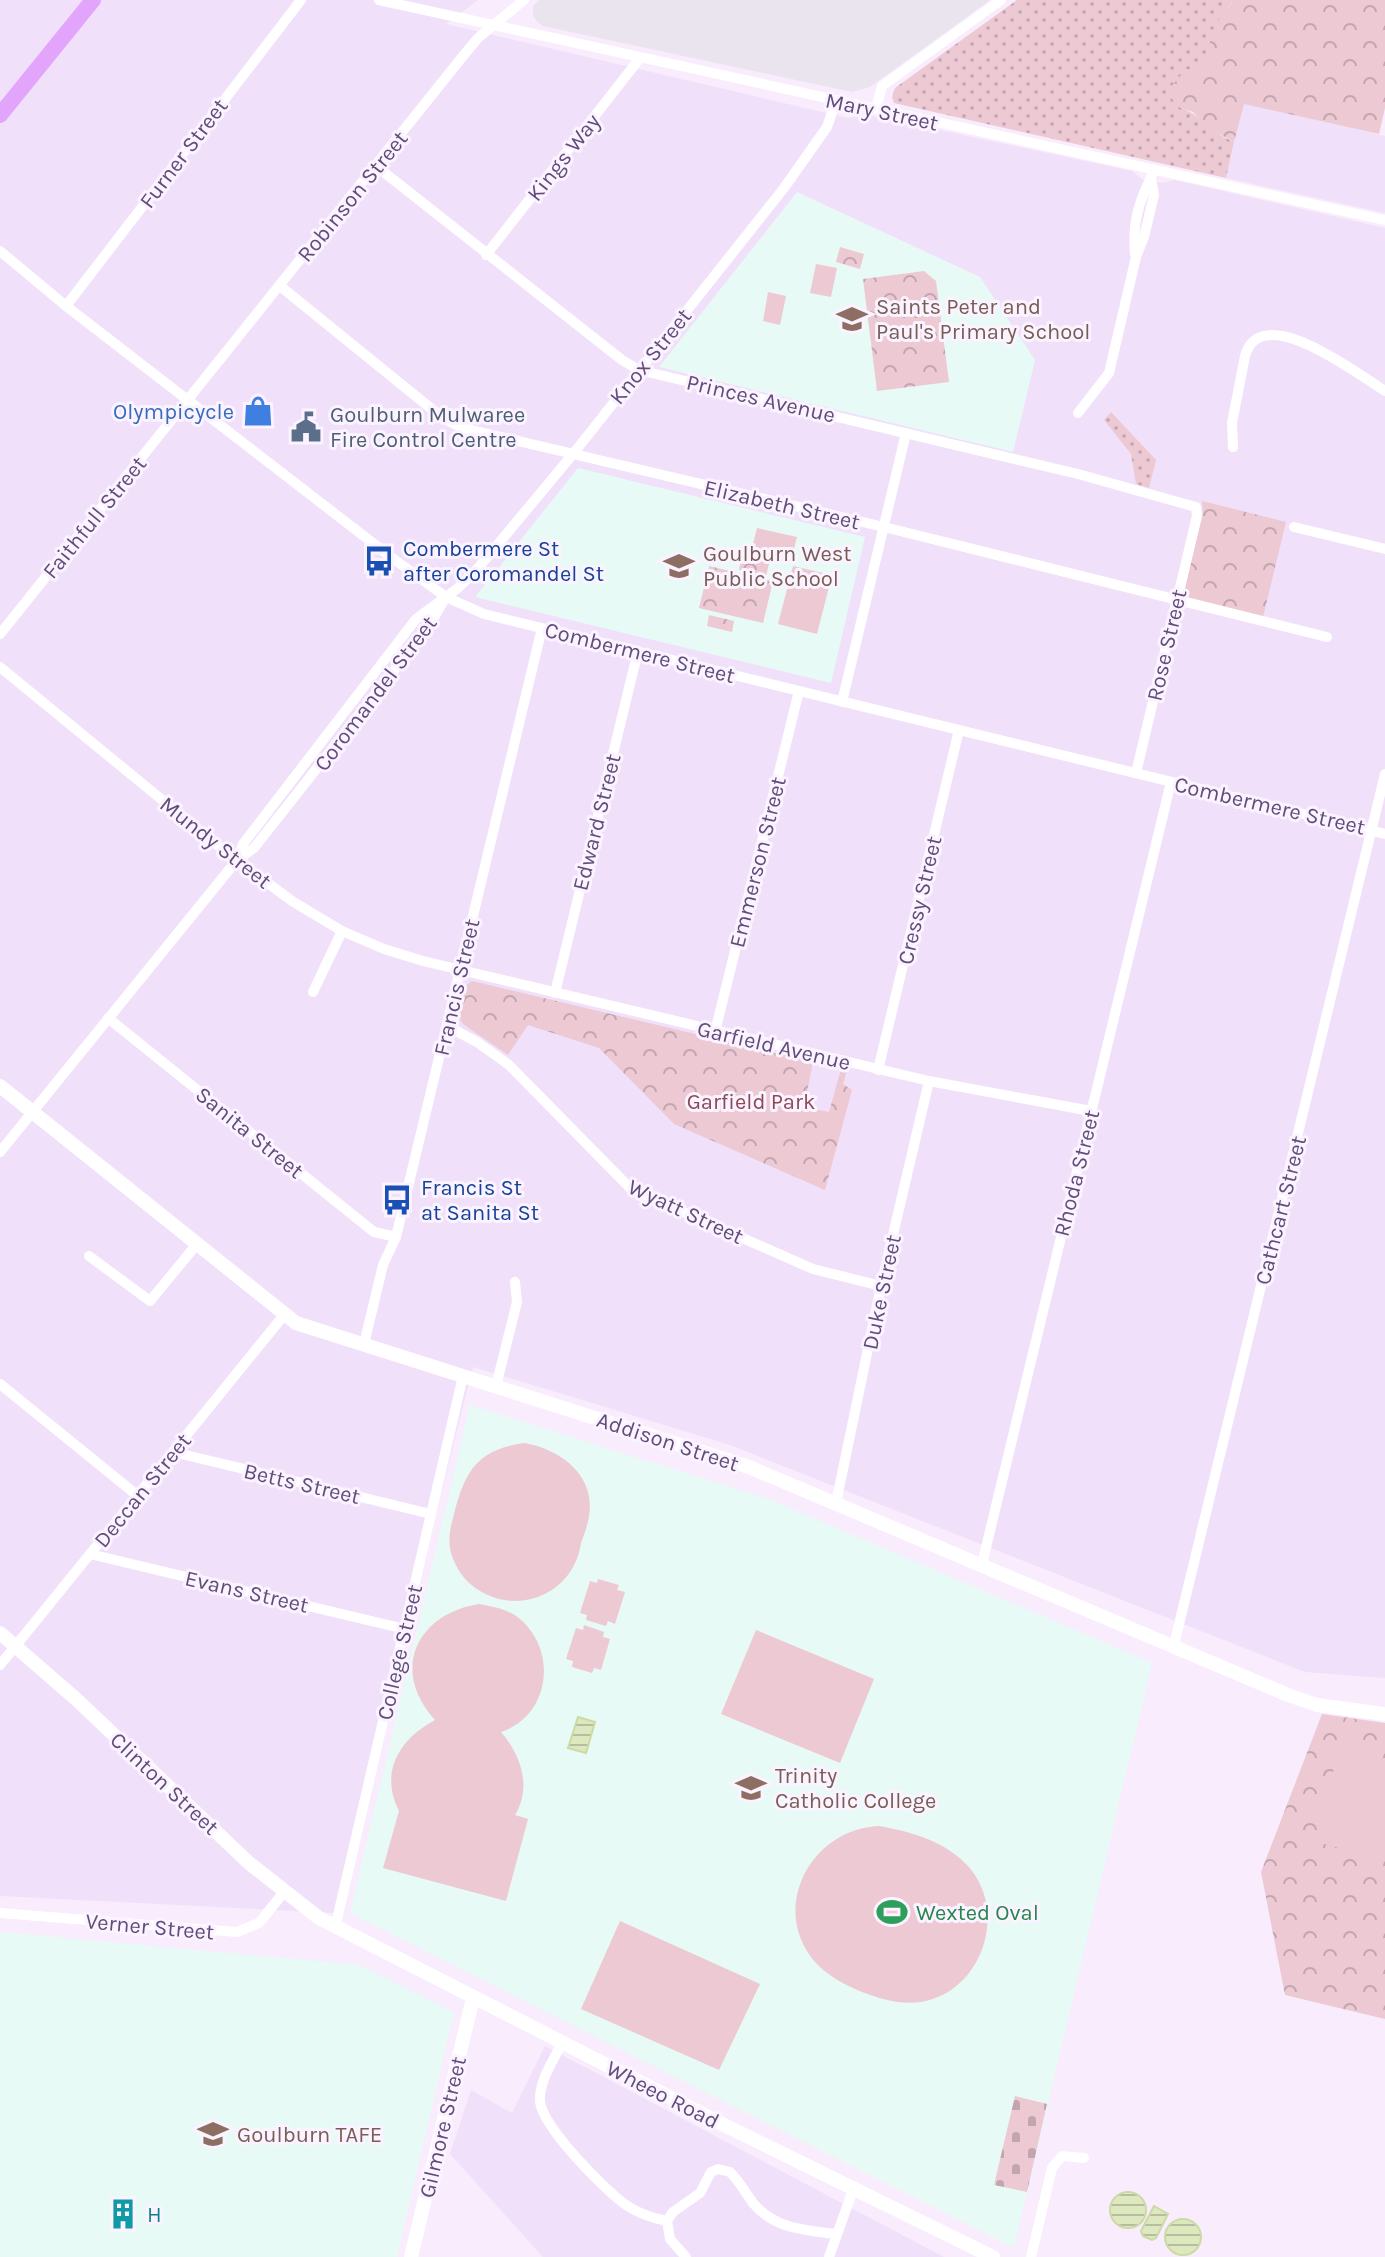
<svg xmlns="http://www.w3.org/2000/svg" width="1385" height="2257" font-family="Karla,sans-serif">
<style>
.residential{fill:#f1e0fa}
.industrial{fill:#eae4ef}
.education{fill:#e8faf5}
.grass{fill:url(#grass-dots)}
.forest{fill:url(#forest-crowns)}
.cemetery{fill:url(#cemetery-stones)}
.pitch{fill:#ecc9d3}
.water{fill:url(#water-rules);stroke:#ccdaa5;stroke-width:2}
.lines{fill:none;stroke-linecap:round;stroke-linejoin:round}
.street{stroke:#fff;stroke-width:10}
.secondary{stroke:#fff;stroke-width:14}
.primary{stroke:#e3a5fb;stroke-width:16}
.labels{text-anchor:middle;stroke-width:6;stroke-linejoin:round;paint-order:stroke}
.street-label{font-size:22px;fill:#614d7a;stroke:#fbf3ff}
.education-label{font-size:22px;fill:#785e54;stroke:#fbf3ff;text-anchor:start}
.shop-label{font-size:22px;fill:#366cbe;stroke:#fbf3ff;text-anchor:end}
.service-label{font-size:22px;fill:#4e5e75;stroke:#fbf3ff;text-anchor:start}
.transit-label{font-size:22px;fill:#164399;stroke:#fbf3ff;text-anchor:start}
.park-label{font-size:22px;fill:#8c4a57;stroke:#fbf3ff}
.leisure-label{font-size:22px;fill:#27864d;stroke:#fbf3ff;text-anchor:start}
.culture-label{font-size:22px;fill:#0d838f;stroke:#fbf3ff;text-anchor:start}
</style>
<defs>
<pattern id="grass-dots" width="8" height="8" patternUnits="userSpaceOnUse" patternTransform="scale(2)"><rect width="8" height="8" fill="#ecc9d3"/><path d="M2 2h.1M6 6h.1" fill="none" stroke="#c3a5b0" stroke-width="1.8" stroke-linecap="round"/></pattern>
<pattern id="forest-crowns" width="20" height="18" patternUnits="userSpaceOnUse" patternTransform="scale(2)"><rect width="20" height="18" fill="#ecc9d3"/><path d="M2 6a3 3 0 1 1 6 0M12 15a3 3 0 1 1 6 0" fill="none" stroke="#c3a5b0"/></pattern>
<pattern id="cemetery-stones" width="16" height="16" patternUnits="userSpaceOnUse" patternTransform="scale(2)"><rect width="16" height="16" fill="#ecc9d3"/><path d="M2 7V4a2 2 0 0 1 4 0v3zM10 15v-3a2 2 0 0 1 4 0v3z" fill="#c3a5b0"/></pattern>
<pattern id="water-rules" width="6" height="5" patternUnits="userSpaceOnUse" patternTransform="scale(2)"><rect width="6" height="5" fill="#dee8bf"/><path d="M0 2.5h6" fill="none" stroke="#b7bea0"/></pattern>
</defs>
<rect width="100%" height="100%" fill="#f8ecfd"/>
<g class="residential">
<polygon points="0,0 478,0 446,24 848,118 869,115 1132,171 1142,179 1162,183 1175,180 1385,228 1385,1678 1305,1672 727,1444 473,1367 335,1913 0,1896"/>
<polygon points="1243,103 1385,136 1385,213 1226,178"/>
<polygon points="545,2046 944,2257 543,2257 450,2154 471,2090 512,2113"/>
</g>
<polygon class="industrial" points="539,0 990,0 870,87 852,92 543,26 537,22 533,15 533,6"/>
<g class="education">
<polygon points="797,192 980,277 1035,360 1013,452 659,367"/>
<polygon points="578,468 865,537 831,683 475,597"/>
<polygon points="470,1405 771,1500 1152,1663 1014,2248 350,1913"/>
<polygon points="0,1932 360,1965 454,2012 397,2257 0,2257"/>
</g>
<g class="grass">
<path d="M1017,0H1233L1211,37V52L1205,66L1196,70L1179,107C1200,114 1211,132 1234,142L1226,178L894,103L892,97L895,88Z"/>
<polygon points="1111,412 1156,460 1149,488 1136,484 1131,454 1104,420"/>
</g>
<g class="forest">
<path d="M1233,0H1385V108L1379,134L1244,104L1234,142L1206,126L1193,112L1179,107L1172,99L1170,88L1186,69L1196,70L1205,66C1211,52 1208,39 1214,27C1219,17 1228,11 1233,0Z"/>
<polygon points="840,247 864,254 860,269 836,262"/>
<polygon points="924,271 936,281 949,382 877,391 863,279"/>
<polygon points="1202,501 1286,522 1263,617 1190,599 1185,594 1184,588 1203,513"/>
<polygon points="742,554 770,560 766,576 739,570"/>
<polygon points="709,566 773,581 763,623 699,608"/>
<polygon points="709,615 734,621 732,632 707,626"/>
<polygon points="472,981 813,1062 804,1107 829,1112 841,1069 847,1070 843,1084 852,1090 825,1190 674,1124 599,1048 528,1025 508,1055 463,1024 459,1018 463,988"/>
<polygon points="1322,1714 1385,1723 1385,2019 1285,1995 1261,1872"/>
</g>
<polygon class="cemetery" points="1015,2096 1047,2104 1027,2192 994,2185"/>
<g class="pitch">
<polygon points="816,264 837,268 831,297 810,293"/>
<polygon points="768,292 786,296 780,325 763,321"/>
<polygon points="757,528 797,537 792,557 752,548"/>
<polygon points="793,566 832,575 817,634 778,624"/>
<path d="M524,1443C560,1449 596,1475 589,1516C588,1524 585,1532 582,1540C580,1547 579,1556 575,1563C560,1596 520,1610 488,1595C471,1588 458,1574 452,1556C447,1542 450,1529 454,1514C465,1471 477,1450 524,1443Z"/>
<polygon points="598,1579 619,1585 617,1590 625,1592 615,1624 608,1621 606,1626 586,1620 587,1615 580,1613 590,1581 597,1583"/>
<path d="M479,1604C494,1607 508,1609 520,1619C558,1651 550,1716 501,1732C521,1755 532,1787 515,1815L528,1819L506,1901L383,1868L399,1811C379,1771 400,1739 435,1720C390,1671 416,1614 479,1604Z"/>
<polygon points="584,1625 604,1632 603,1637 610,1639 601,1670 594,1668 592,1673 572,1667 573,1661 566,1659 576,1628 583,1630"/>
<polygon points="756,1630 874,1679 840,1763 721,1714"/>
<polygon points="1340,1747 1385,1760 1385,1861 1314,1841"/>
<path d="M879,1826C909,1831 944,1841 966,1864C1010,1909 983,1992 921,2002C901,2005 880,1999 862,1992C845,1985 828,1976 816,1963C768,1908 811,1829 879,1826Z"/>
<polygon points="620,1921 760,1984 719,2070 581,2009"/>
</g>
<g class="water">
<polygon points="578,1717 595,1722 586,1753 568,1748"/>
<circle cx="1128" cy="2210" r="18"/>
<polygon points="1154,2206 1168,2214 1156,2238 1152,2240 1143,2236 1141,2231"/>
<circle cx="1183" cy="2237" r="18"/>
</g>
<g class="lines">
<g class="street">
<polyline points="379,0 1385,220"/>
<polyline points="876,109 882,86 1001,0"/>
<polyline points="376,166 622,360 639,370 1078,474 1196,507 1197,516 1136,773"/>
<polyline points="0,251 66,306 391,557 446,597 484,614 1385,834"/>
<path d="M1135,254C1132,222 1139,202 1152,175"/>
<polyline points="486,255 640,58"/>
<polyline points="280,286 444,419 463,428 884,527 1327,637"/>
<polyline points="66,306 301,0"/>
<polyline points="1078,413 1109,373 1136,257 1144,237 1154,195 1151,179"/>
<path d="M1233,447L1232,423L1245,356C1261,299 1359,375 1385,391"/>
<polyline points="1294,527 1385,549"/>
<polyline points="0,634 463,56 478,38 524,0"/>
<polyline points="0,667 222,849 292,901 342,931 384,949 423,961 929,1081 1091,1111"/>
<polyline points="842,702 906,433"/>
<polyline points="237,860 243,844 416,619 458,588 479,567 573,454 784,188 827,127 836,101"/>
<polyline points="313,992 342,931"/>
<polyline points="555,993 638,651"/>
<polyline points="108,1018 374,1232 396,1237"/>
<polyline points="447,1026 477,1042 509,1065 631,1189 813,1269 881,1286"/>
<polyline points="715,1032 799,691"/>
<polyline points="878,1070 959,730"/>
<polyline points="0,1152 237,860 254,848 429,626 443,602"/>
<polyline points="89,1256 150,1301 197,1244"/>
<polyline points="364,1344 383,1265 396,1237 542,628"/>
<polyline points="0,1384 138,1496"/>
<polyline points="496,1386 517,1302 515,1282"/>
<polyline points="173,1452 431,1514"/>
<polyline points="836,1503 881,1286 929,1081"/>
<polyline points="90,1554 405,1629"/>
<polyline points="982,1564 1171,782"/>
<polyline points="1174,1645 1385,774"/>
<polyline points="0,1665 284,1315"/>
<polyline points="0,1913 237,1932 259,1923 284,1892"/>
<polyline points="335,1928 463,1376"/>
<path d="M562,2043C553,2061 539,2081 540,2101C542,2127 605,2190 626,2205C639,2214 652,2218 667,2221"/>
<path d="M667,2221L673,2212L700,2193L711,2172L718,2169L730,2172C739,2181 745,2192 753,2203C775,2229 803,2230 835,2234"/>
<polyline points="667,2221 670,2239 686,2257"/>
<polyline points="829,2257 853,2190"/>
<polyline points="1031,2257 1052,2168 1062,2156 1084,2158"/>
</g>
<g class="secondary">
<polyline points="0,1086 296,1323 749,1467 1288,1695 1317,1705 1385,1714"/>
<polyline points="0,1633 76,1699 249,1863 319,1918 716,2121 993,2257"/>
<polyline points="411,2257 473,1998"/>
</g>
<polyline class="primary" points="0,115 93,0"/>
</g>
<defs>
<g id="school-bare" transform="scale(2.4)"><path d="M0-5L7-2L0 1L-7-2ZM-4 1L0 2.5L4 1V4Q0 6-4 4Z" fill="#8d6e63" stroke="#fbf3ff" stroke-width="2.5" paint-order="stroke"/></g>
<g id="shop-bare" transform="scale(2.4)"><path d="M-5-2.5h2.3a2.7 3.5 0 0 1 5.4 0H5L5.5 6h-11ZM-1.5-2.5h3a1.5 2.3 0 0 0-3 0Z" fill="#3f7fe0" stroke="#fbf3ff" stroke-width="2.5" paint-order="stroke"/></g>
<g id="civic-bare" transform="scale(2.4)"><path d="M-.6-6.5H3V-4.5H.6V-3L4-1V1h2V6H-6V1h2V-1L-.6-3ZM-1.2 2.5V6h2.4V2.5Z" fill="#5c6f8a" stroke="#fbf3ff" stroke-width="2.5" paint-order="stroke"/></g>
<g id="bus-bare" transform="scale(2.4)"><path d="M-5-6H5V4H4V6H2V4H-2V6H-4V4H-5ZM-3.5-4V0h7V-4ZM-3.5 1.2v1.5H-2V1.2ZM2 1.2v1.5H3.5V1.2Z" fill="#1a4fb4" stroke="#fbf3ff" stroke-width="2.5" paint-order="stroke"/></g>
<g id="stadium-bare" transform="scale(2.4)"><path d="M0-5a6.5 5 0 1 0 0 10a6.5 5 0 1 0 0-10ZM-3.5-1.8h7v3.6h-7Z" fill="#2e9e5b" stroke="#fbf3ff" stroke-width="2.5" paint-order="stroke"/></g>
<g id="university-bare" transform="scale(2.4)"><path d="M0-5L7-2L0 1L-7-2ZM-4 1L0 2.5L4 1V4Q0 6-4 4Z" fill="#8d6e63" stroke="#fbf3ff" stroke-width="2.5" paint-order="stroke"/></g>
<g id="building-bare" transform="scale(2.4)"><path d="M-4-6H4V6H1V3H-1V6H-4ZM-2.5-4.3h1.7v1.8h-1.7ZM.8-4.3h1.7v1.8H.8ZM-2.5-1h1.7V.8h-1.7ZM.8-1h1.7V.8H.8Z" fill="#0f9aa8" stroke="#fbf3ff" stroke-width="2.5" paint-order="stroke"/></g>
</defs>
<g fill-rule="evenodd">
<use href="#school-bare" x="852" y="319"/>
<use href="#shop-bare" x="258" y="411"/>
<use href="#civic-bare" x="306" y="427"/>
<use href="#bus-bare" x="379" y="561"/>
<use href="#school-bare" x="679" y="566"/>
<use href="#bus-bare" x="397" y="1200"/>
<use href="#school-bare" x="751" y="1788"/>
<use href="#stadium-bare" x="892" y="1912"/>
<use href="#university-bare" x="213" y="2134"/>
<use href="#building-bare" x="123" y="2214"/>
</g>
<g class="labels">
<g class="street-label">
<text transform="translate(882 111) rotate(12)" y="8">Mary Street</text>
<text transform="translate(183 153) rotate(-53)" y="8">Furner Street</text>
<text transform="translate(563 157) rotate(-52)" y="8">Kings Way</text>
<text transform="translate(352 196) rotate(-51)" y="8">Robinson Street</text>
<text transform="translate(650 356) rotate(-51)" y="8">Knox Street</text>
<text transform="translate(761 398) rotate(13)" y="8">Princes Avenue</text>
<text transform="translate(782 504) rotate(13)" y="8">Elizabeth Street</text>
<text transform="translate(94 517) rotate(-51)" y="8">Faithfull Street</text>
<text transform="translate(1166 645) rotate(-77)" y="8">Rose Street</text>
<text transform="translate(640 652) rotate(14)" y="8">Combermere Street</text>
<text transform="translate(375 693) rotate(-53)" y="8">Coromandel Street</text>
<text transform="translate(1270 805) rotate(13)" y="8">Combermere Street</text>
<text transform="translate(596 822) rotate(-76)" y="8">Edward Street</text>
<text transform="translate(216 842) rotate(38)" y="8">Mundy Street</text>
<text transform="translate(757 862) rotate(-76)" y="8">Emmerson Street</text>
<text transform="translate(919 900) rotate(-77)" y="8">Cressy Street</text>
<text transform="translate(456 987) rotate(-77)" y="8">Francis Street</text>
<text transform="translate(774 1045) rotate(13)" y="8">Garfield Avenue</text>
<text transform="translate(250 1132) rotate(39)" y="8">Sanita Street</text>
<text transform="translate(1076 1173) rotate(-76)" y="8">Rhoda Street</text>
<text transform="translate(1280 1210) rotate(-76)" y="8">Cathcart Street</text>
<text transform="translate(686 1211) rotate(25)" y="8">Wyatt Street</text>
<text transform="translate(881 1292) rotate(-78)" y="8">Duke Street</text>
<text transform="translate(668 1441) rotate(18)" y="8">Addison Street</text>
<text transform="translate(302 1483) rotate(13)" y="8">Betts Street</text>
<text transform="translate(142 1490) rotate(-51)" y="8">Deccan Street</text>
<text transform="translate(247 1591) rotate(13)" y="8">Evans Street</text>
<text transform="translate(399 1652) rotate(-77)" y="8">College Street</text>
<text transform="translate(165 1783) rotate(43)" y="8">Clinton Street</text>
<text transform="translate(150 1926) rotate(5)" y="8">Verner Street</text>
<text transform="translate(663 2094) rotate(27)" y="8">Wheeo Road</text>
<text transform="translate(442 2127) rotate(-77)" y="8">Gilmore Street</text>
</g>
<g class="education-label">
<text x="876" y="314">Saints Peter and<tspan x="876" dy="25">Paul's Primary School</tspan></text>
<text x="703" y="561">Goulburn West<tspan x="703" dy="25">Public School</tspan></text>
<text x="775" y="1783">Trinity<tspan x="775" dy="25">Catholic College</tspan></text>
<text x="237" y="2142">Goulburn TAFE</text>
</g>
<g class="shop-label">
<text x="234" y="419">Olympicycle</text>
</g>
<g class="service-label">
<text x="330" y="422">Goulburn Mulwaree<tspan x="330" dy="25">Fire Control Centre</tspan></text>
</g>
<g class="transit-label">
<text x="403" y="556">Combermere St<tspan x="403" dy="25">after Coromandel St</tspan></text>
<text x="421" y="1195">Francis St<tspan x="421" dy="25">at Sanita St</tspan></text>
</g>
<g class="park-label">
<text x="751" y="1109">Garfield Park</text>
</g>
<g class="leisure-label">
<text x="916" y="1920">Wexted Oval</text>
</g>
<g class="culture-label">
<text x="147" y="2222">H</text>
</g>
</g>
</svg>
